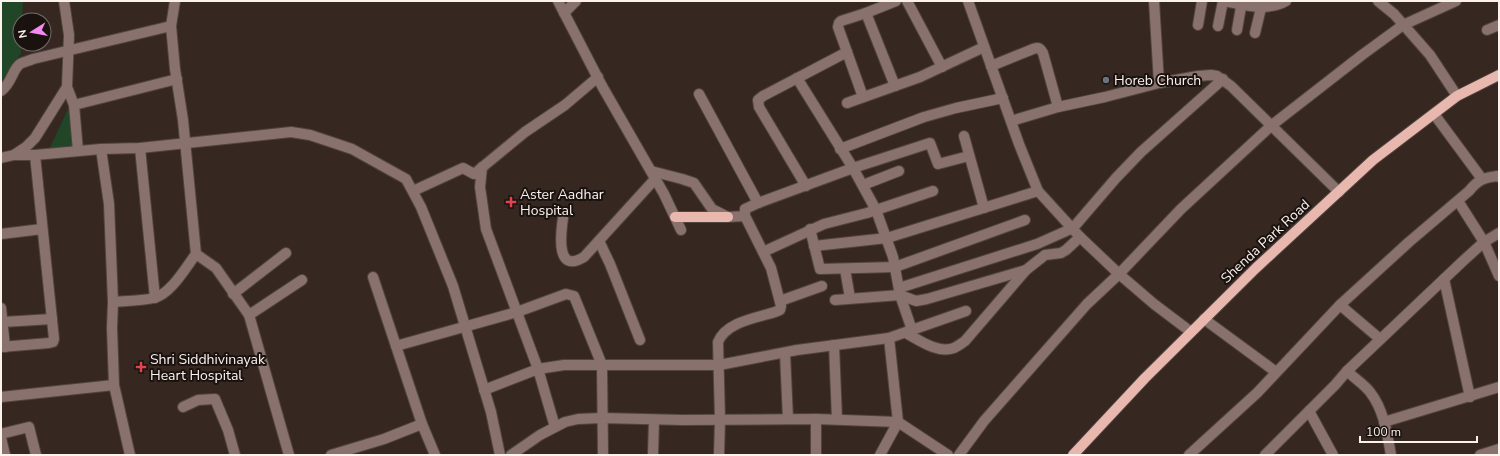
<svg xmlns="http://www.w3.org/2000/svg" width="1500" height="456" font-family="'Nunito Sans',sans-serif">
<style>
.green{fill:#204527}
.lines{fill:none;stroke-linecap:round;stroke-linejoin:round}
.minor-casing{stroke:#52443e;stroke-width:12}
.major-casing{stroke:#52443e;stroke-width:12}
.minor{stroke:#89726d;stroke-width:10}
.major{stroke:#e8b8af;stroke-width:10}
.worship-dot{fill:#6b7280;stroke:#19120f;stroke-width:1.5}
.health-dot{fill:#e0444e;stroke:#19120f;stroke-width:1.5}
.labels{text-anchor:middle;stroke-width:4;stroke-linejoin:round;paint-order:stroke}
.poi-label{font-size:14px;fill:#fbf1ed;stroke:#19120f;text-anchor:start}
.street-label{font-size:14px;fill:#fbf1ed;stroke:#19120f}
</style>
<rect width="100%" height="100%" fill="#362821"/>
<g class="green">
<polygon points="1,1 23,1 22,20 20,20 21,53 1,83"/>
<polygon points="70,108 74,143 70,147 49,150 67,111"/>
</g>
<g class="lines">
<g class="minor-casing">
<g id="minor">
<polyline points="558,1 602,86 664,194 681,230"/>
<polyline points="907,1 942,67"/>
<polyline points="968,1 1019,144 1038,191 1080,237 1119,274 1154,304 1191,332"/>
<polyline points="1154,1 1159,83"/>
<path d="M1224,1C1245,5 1266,12 1286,1"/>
<polyline points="1378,1 1394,14 1430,55 1457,96"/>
<polyline points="564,13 576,1"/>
<polyline points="866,13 895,86"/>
<polyline points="1198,25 1202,1"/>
<polyline points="171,26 175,1"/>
<polyline points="1218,26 1223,1"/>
<polyline points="1237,30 1242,1"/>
<polyline points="1487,30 1499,25"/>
<polyline points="1255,33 1261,8"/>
<polyline points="847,52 863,97"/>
<path d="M991,66L1033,49C1039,47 1040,48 1043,53L1058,107"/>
<polyline points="797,78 853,168 876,210 893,257 900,295 912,330"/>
<polyline points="67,87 74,105 78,151"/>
<path d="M1,91C12,83 12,70 20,64C23,62 29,61 33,59L171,26L175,69L183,120L196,254"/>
<path d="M699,94L758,203L745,209V216L771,268L781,306L780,310L775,312C756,318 726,322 718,342L720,420L719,455"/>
<polyline points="847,103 920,77 984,47"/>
<polyline points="74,105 177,79"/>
<polyline points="1434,114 1482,179"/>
<polyline points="1011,121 1058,107 1105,97 1159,83 1198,76 1211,75 1217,76 1231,86 1339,192"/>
<polyline points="964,136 984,208"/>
<polyline points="140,148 155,298"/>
<polyline points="101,149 109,204 113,302 112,328 114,385 130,455"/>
<polyline points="840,149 924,117 956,108 1003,98"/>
<polyline points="14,155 35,155 101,149 140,148 291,132 310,135 352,149 406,179 421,207 453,286 491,412 500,455"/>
<polyline points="1,158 14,155 26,147 35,138 67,87 69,35 64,1"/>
<polyline points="482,167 480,187 486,229 538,369 555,427"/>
<polyline points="651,171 682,179 694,183 712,209 728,217 745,216"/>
<polyline points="863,185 899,171"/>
<polyline points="806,186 759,107 758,100 763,96 847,52 838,27 839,23 841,21 866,13 896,1"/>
<polyline points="413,191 463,168 474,174 525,132 565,105 598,77"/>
<polyline points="1458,201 1484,242 1499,276"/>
<polyline points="758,203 853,168 930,143 938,164 969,156"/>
<path d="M563,218C561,232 555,275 584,257L655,179"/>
<polyline points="810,229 820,269 895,267 1025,220"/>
<polyline points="1,234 42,229"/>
<polyline points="599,241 610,264 640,340"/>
<polyline points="814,246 887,238 1038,191"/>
<polyline points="763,252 824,224 867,213 933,191"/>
<polyline points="845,269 850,298"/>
<polyline points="373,277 422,424"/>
<polyline points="1444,279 1470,397"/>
<polyline points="899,288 1037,244 1073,228 1116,178 1141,152 1223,79"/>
<polyline points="233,294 286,253"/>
<polyline points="835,300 900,295 916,301 927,299 1026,270 1045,255 1061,253 1066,250 1080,237"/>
<polyline points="780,301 822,286"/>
<path d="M113,302C126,301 141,301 154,298C171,294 186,267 196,254L216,268L249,315L289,455"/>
<polyline points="1340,305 1380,339"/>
<polyline points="1,308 5,347"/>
<polyline points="249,315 302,280"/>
<polyline points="1204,319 1276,372"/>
<polyline points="3,322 52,319"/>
<path d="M906,333C919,340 938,354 954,348C958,346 962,343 965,341L1026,270"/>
<polyline points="834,345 837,419"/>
<polyline points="396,346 517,312 566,294 574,296 602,365 603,455"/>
<polyline points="1,347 49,343 53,342 54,339 35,155"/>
<polyline points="785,353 788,419"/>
<path d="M1347,371C1354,378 1364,384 1370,392C1384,410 1387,433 1391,455"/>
<polyline points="484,390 538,369 564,365 719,365 797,350 889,338 966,311"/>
<polyline points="1,397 114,385"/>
<polyline points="183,407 198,400 215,399 228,430 235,455"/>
<polyline points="1309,411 1333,455"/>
<polyline points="1384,422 1499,387"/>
<polyline points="1,434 29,427 36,455"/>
<polyline points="1,438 5,455"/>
<polyline points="331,455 384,439 422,424 435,455"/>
<polyline points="511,455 540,435 565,422 578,419 602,418 683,420 816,419 898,422 948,455"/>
<polyline points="653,455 654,420"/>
<polyline points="816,455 816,419"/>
<polyline points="880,455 898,422 889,338"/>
<polyline points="959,455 984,421 1087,304 1119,274 1181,209 1272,125 1362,55 1403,25 1456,1"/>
<path d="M1189,455L1257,393L1340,305L1409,242L1469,191C1478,180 1483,178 1497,176L1499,177"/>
<polyline points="1265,455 1335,385 1347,371 1463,261 1484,242 1499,233"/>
<polyline points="1480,455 1499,449"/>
</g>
</g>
<g class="major-casing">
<g id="major">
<polyline points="675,217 728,217"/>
<polyline points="1073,455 1145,378 1256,268 1373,160 1457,96 1499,75"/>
</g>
</g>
<use href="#minor" class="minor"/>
<use href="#major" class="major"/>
</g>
<circle class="worship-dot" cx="1106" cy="80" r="4"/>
<g class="health-dot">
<path d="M509 196h4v4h4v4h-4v4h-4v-4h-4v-4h4z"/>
<path d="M139 361h4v4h4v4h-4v4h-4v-4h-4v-4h4z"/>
</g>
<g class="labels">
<g class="poi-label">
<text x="1114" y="85">Horeb Church</text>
<text x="520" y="199">Aster Aadhar<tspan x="520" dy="16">Hospital</tspan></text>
<text x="150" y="364">Shri Siddhivinayak<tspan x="150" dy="16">Heart Hospital</tspan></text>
</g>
<g class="street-label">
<text transform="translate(1265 241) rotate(-43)" y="5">Shenda Park Road</text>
</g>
</g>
<rect width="1500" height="456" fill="none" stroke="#fbf1ed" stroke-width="4"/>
<g transform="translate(32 32) rotate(259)"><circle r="19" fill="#19120f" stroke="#736b68"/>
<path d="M0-3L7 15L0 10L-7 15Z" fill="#f38af2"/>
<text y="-6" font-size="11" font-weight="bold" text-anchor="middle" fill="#fbf1ed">N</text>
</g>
<path d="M1360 436v6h117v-6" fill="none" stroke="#fbf1ed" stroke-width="2"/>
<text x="1366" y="436" font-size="12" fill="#fbf1ed" stroke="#19120f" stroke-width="3" paint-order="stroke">100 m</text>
</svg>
